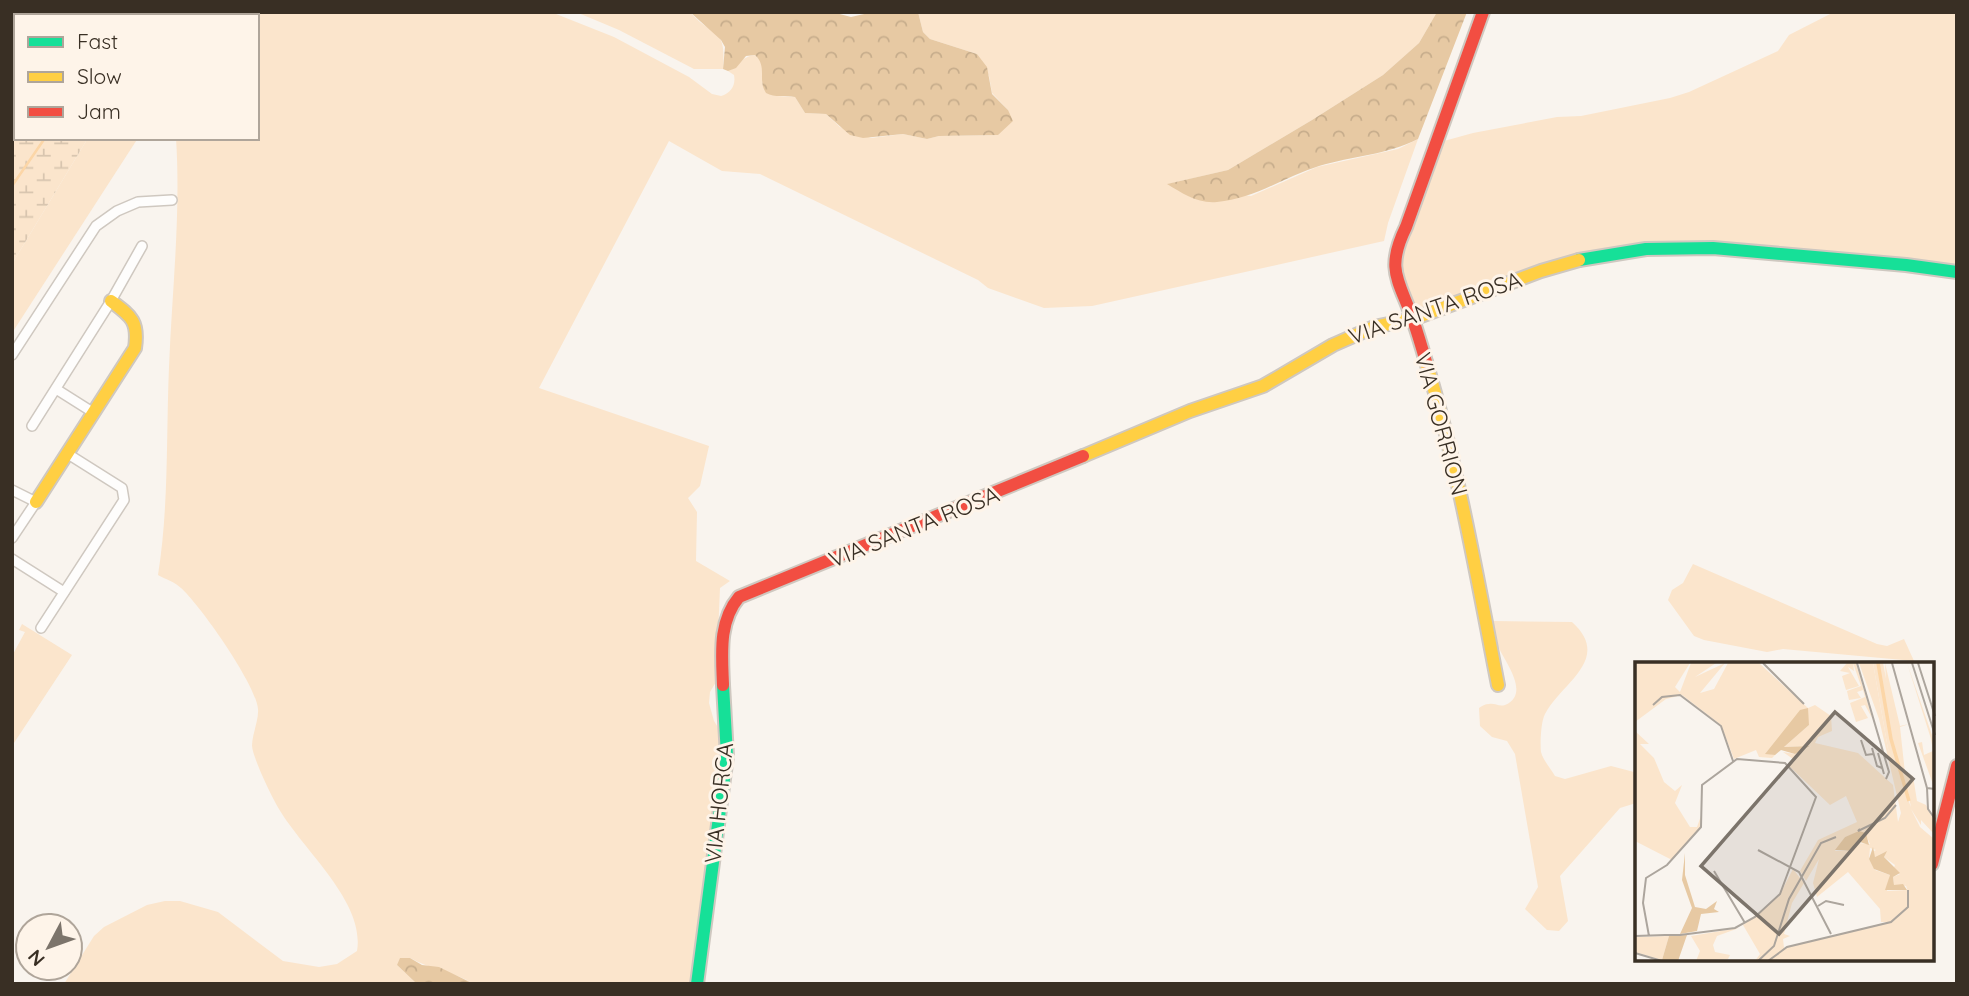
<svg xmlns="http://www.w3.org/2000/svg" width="1969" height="996" font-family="Quicksand,sans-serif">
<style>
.green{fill:#fbe5cc}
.forest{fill:url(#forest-crowns)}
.wetland{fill:url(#wetland-marsh)}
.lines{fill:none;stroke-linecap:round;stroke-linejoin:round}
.stream{stroke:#fcd6a7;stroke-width:2.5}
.street-casing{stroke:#cfc8c0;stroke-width:12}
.fast-casing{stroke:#cfc8c0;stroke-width:16}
.slow-casing{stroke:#cfc8c0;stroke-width:16}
.jam-casing{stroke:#cfc8c0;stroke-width:16}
.street{stroke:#fefdfc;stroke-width:9}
.fast{stroke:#16e098;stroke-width:12}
.slow{stroke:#ffcf43;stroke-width:12}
.jam{stroke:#f24e42;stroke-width:12}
.labels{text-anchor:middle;stroke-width:6;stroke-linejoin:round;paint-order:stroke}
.street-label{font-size:23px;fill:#392f24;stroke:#fef4e9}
.inset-river{fill:none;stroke:#fcd6a7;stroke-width:3.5}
.inset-road{fill:none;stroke:#aca59d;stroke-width:2}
.view{fill:#7c746b;fill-opacity:0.15;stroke:#7c746b;stroke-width:3.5}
.inset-edge{fill:none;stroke:#392f24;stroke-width:3.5}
</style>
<defs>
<pattern id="forest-crowns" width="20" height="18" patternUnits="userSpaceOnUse" patternTransform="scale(1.75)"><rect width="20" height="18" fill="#e7c9a3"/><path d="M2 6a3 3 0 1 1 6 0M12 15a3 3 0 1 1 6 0" fill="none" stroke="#c7ad8c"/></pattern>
<pattern id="wetland-marsh" width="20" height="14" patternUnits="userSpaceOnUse" patternTransform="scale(1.75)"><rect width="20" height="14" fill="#fbe5cc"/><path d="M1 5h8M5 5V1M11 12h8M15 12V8" fill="none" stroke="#d8c5af"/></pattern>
</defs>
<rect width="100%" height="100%" fill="#f9f4ee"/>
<g class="green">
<polygon points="162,12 228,12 226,16 160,16"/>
<path d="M241,12H551L614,37L689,77L712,94L721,96C731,93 736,85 734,75L728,71C740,66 740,57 755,55C764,63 765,71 762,83L777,96L795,97L805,113L826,114L840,127L871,138L903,134L927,139L939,136L998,135L1008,110L992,93L989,76L977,54L930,39L923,32L918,12H1437L1419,43L1383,75L1312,120L1228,170L1168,184L1251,196L1317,167L1398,149L1418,139L1388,223L1384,241L1092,306L1044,308L988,288L978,280L760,174L722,171L669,141L539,388L709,446L700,486L688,498L697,512L696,561L730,581L720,588L716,682L710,692L709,703L714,721L719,729V771L690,984H474C452,971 430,969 410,958L397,965L417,984H64L94,936L104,927L147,905L165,901H180L218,912L283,961L319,967L337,964L357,951C366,899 296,845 274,800C268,789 253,757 252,746C252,734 259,720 258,709C256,684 200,605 181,588C175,582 165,579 158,575C169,506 166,437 169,367C172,291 181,214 176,138H257V16H239Z"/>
<path d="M576,12H690C712,38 727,25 723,69H694L619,30Z"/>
<polygon points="1834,12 1957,12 1957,266 1700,242 1642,245 1433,307 1423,308 1410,301 1400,272 1400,252 1444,141 1473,133 1557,117 1581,116 1670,98 1689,92 1778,51 1789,35"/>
<polygon points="88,138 138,138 12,333 12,264"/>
<polygon points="1693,564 1877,644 1887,646 1904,639 1914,661 1783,649 1767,652 1704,640 1694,636 1668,600 1672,590 1683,583"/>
<path d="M1494,621L1572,622C1613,659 1561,683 1545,714C1541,721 1540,743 1541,752C1543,760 1551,769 1555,776L1565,779L1611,766L1634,772L1636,775V803L1620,808L1560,876L1568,921L1559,931L1547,930L1525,909L1538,887L1515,754L1507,741L1492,737L1480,726L1479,708C1482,706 1485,704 1489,704C1495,703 1499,707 1505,705C1531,694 1505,662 1499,648C1494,639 1494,631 1494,621Z"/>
<polygon points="22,624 72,655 12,746 12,656 25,632 19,630"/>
</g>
<g class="forest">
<polygon points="42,12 45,16 16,16 16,73 12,72 12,13"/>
<path d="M690,12H832L851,17L873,12H918L923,32L930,39L977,54L987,67L992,94L1008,110L1013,121L998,135L939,136L927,139L903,134L863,138L850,135L826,114L805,113L795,97C785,95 775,98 766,93C757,80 768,67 755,55L746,56L736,68L728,71L723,69L725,47L721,40Z"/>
<path d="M1437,12H1467L1418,139C1387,155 1352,156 1319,166C1284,177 1254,199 1217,202C1198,204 1182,193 1167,184L1228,170L1312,120L1383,75L1419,43Z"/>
<polygon points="400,958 410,958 422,965 439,967 474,984 417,984 397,965"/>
</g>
<g class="wetland">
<polygon points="89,12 162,12 160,16 86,16"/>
<polygon points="16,121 16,138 88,138 12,264 12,125"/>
</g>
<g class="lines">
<g class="stream">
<polyline points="116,16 118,12"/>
<polyline points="12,186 45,138"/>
</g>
<g class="street-casing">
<g id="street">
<polyline points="12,355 96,226 117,211 138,202 172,200"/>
<polyline points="56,389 94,413"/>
<polyline points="32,426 111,301 142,246"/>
<polyline points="12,490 36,502 12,538"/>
<polyline points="12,559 64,592"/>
<polyline points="41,628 124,500 122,488 68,454"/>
</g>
</g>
<g class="fast-casing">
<g id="fast">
<polyline points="1579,260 1646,249 1713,248 1906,265 1957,272"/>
<polyline points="697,984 727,756 723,685"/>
</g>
</g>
<g class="slow-casing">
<g id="slow">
<path d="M1426,362C1458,467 1477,577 1498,685"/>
<polyline points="1083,456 1190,411 1263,386 1333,345 1374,327 1413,319 1541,271 1579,260"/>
<path d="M36,502L135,348C139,321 131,316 111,301"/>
</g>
</g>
<g class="jam-casing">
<g id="jam">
<path d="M1426,362C1422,348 1418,334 1413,320C1399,280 1385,270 1406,227L1483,12"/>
<path d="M723,685C722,655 718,622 739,597L1083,456"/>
<polyline points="1932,864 1957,766"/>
</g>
</g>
<use href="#street" class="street"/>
<use href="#fast" class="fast"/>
<use href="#slow" class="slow"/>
<use href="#jam" class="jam"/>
</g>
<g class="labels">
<g class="street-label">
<text transform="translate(1435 308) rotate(-19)" y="8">VIA SANTA ROSA</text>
<text transform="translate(1441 424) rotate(75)" y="8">VIA GORRION</text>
<text transform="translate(914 527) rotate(-22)" y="8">VIA SANTA ROSA</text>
<text transform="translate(719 803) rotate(-84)" y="8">VIA HORCA</text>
</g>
</g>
<g transform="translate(1635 662)">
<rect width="299" height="299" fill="#f9f4ee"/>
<path d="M0,1H55L40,25L45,30L56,1H81L60,15L90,1L65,31L79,27L93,1H124L173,46L180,43L196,54L197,69L183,75L180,81L223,91L258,123L263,160L266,151L244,57L224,1H238L253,87L276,145L252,35L250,1L265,64L274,62L265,65L270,111L278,114L282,139L291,143L299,159V172L286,158V163L276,147L285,165L299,177V299H120L125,292L108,263L144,234L158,207L169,221L157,241L149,272L155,274L148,277L149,286L254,260H246L245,247L213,210L182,235L178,221L184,197L171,219L165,209L183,178L222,160L211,134L195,143L153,103L158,97L148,90L160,92L176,84L149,85L174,63L170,47L131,91L140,93L137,96L124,95L121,88L99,97L86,63L47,33L31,37L0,60ZM223,170L230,171L235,182L222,181L218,189H200L210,175ZM235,186L241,188L237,190L240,195L250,190L249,195L260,203L258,208L265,212L258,215L259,223L271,224L270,220L274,234L272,228L252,229L255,213L240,208L234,197ZM272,1L297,73L300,84L299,125L283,81L287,80L289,93L298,89L296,77ZM0,69L14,82H5L19,96L29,120L40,129L47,123L40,141L55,165H62L67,151L66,165L37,198L0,179ZM104,266L82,274L78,283L80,290L95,293L93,297L61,299L65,289L56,274ZM34,274L27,298L0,290V275Z" fill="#fbe5cc" fill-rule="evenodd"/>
<path d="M173,46L174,63L149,85L175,84L160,92L146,88L140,93L130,92L165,48ZM224,169L231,171L234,183L225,180L218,189L200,188L210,175ZM238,185L240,195L252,189L249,195L265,211L258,215L259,223L268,222L272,228H250L255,213L239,207L234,197ZM50,191V213L60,245L71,247L82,239L79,247L84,250L66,252L62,269L45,272L57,246L47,218ZM52,273L43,299L27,298L34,274Z" fill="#e7c9a3"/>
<path d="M238,1H248L275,137L267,132L253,87Z" fill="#fbe5cc"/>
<path d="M212,1H221L237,56L230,43L226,44L233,56L221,60L215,41L230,35L228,28L222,30L226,36L214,38L212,29L226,24L218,1L219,9L213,5L224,24L211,28L207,14L215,11L205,9Z" fill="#fbe5cc"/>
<path class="inset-river" d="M243,1L256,77L274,139"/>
<path class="inset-road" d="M128,1L169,42M222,1L254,110L251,117M257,1L292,126L300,127M277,1L300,73M283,1L300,54M18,43L27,35L45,33L86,64L98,99M226,78L231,93L238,92M237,86L242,104L247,106M243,91L249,112M292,126L293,147L300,157M225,167L223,169L250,156L261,143M123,188L164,210L196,272M79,209L110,261M183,244L191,239L209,243M0,274L30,273H45L100,266L120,255L145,232L181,135L150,101L102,97L67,123L66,165L32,203L11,216L8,241L14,274M0,291L27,299M123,299L139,284L154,237L186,181L201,175M133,299L152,285L256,260L273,245V228"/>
<path class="view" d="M200,50L278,117L144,272L66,204Z"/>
<rect width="299" height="299" class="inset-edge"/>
</g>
<rect width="1969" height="996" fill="none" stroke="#392f24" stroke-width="28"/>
<rect x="14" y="14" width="245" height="126" fill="#fef4e9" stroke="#afa59a" stroke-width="2"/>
<rect x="28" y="37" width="35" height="10" fill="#16e098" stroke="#afa59a" stroke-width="2"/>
<text x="77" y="49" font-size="21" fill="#392f24">Fast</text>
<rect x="28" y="72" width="35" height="10" fill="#ffcf43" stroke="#afa59a" stroke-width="2"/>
<text x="77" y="84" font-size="21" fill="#392f24">Slow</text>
<rect x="28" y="107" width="35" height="10" fill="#f24e42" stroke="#afa59a" stroke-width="2"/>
<text x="77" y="119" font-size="21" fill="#392f24">Jam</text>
<g transform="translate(49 947) rotate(229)"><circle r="33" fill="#fef4e9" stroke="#afa59a" stroke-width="2"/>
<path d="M0-5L12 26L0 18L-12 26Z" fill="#7c746b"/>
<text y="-10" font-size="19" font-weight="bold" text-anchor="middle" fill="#392f24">N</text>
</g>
</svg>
